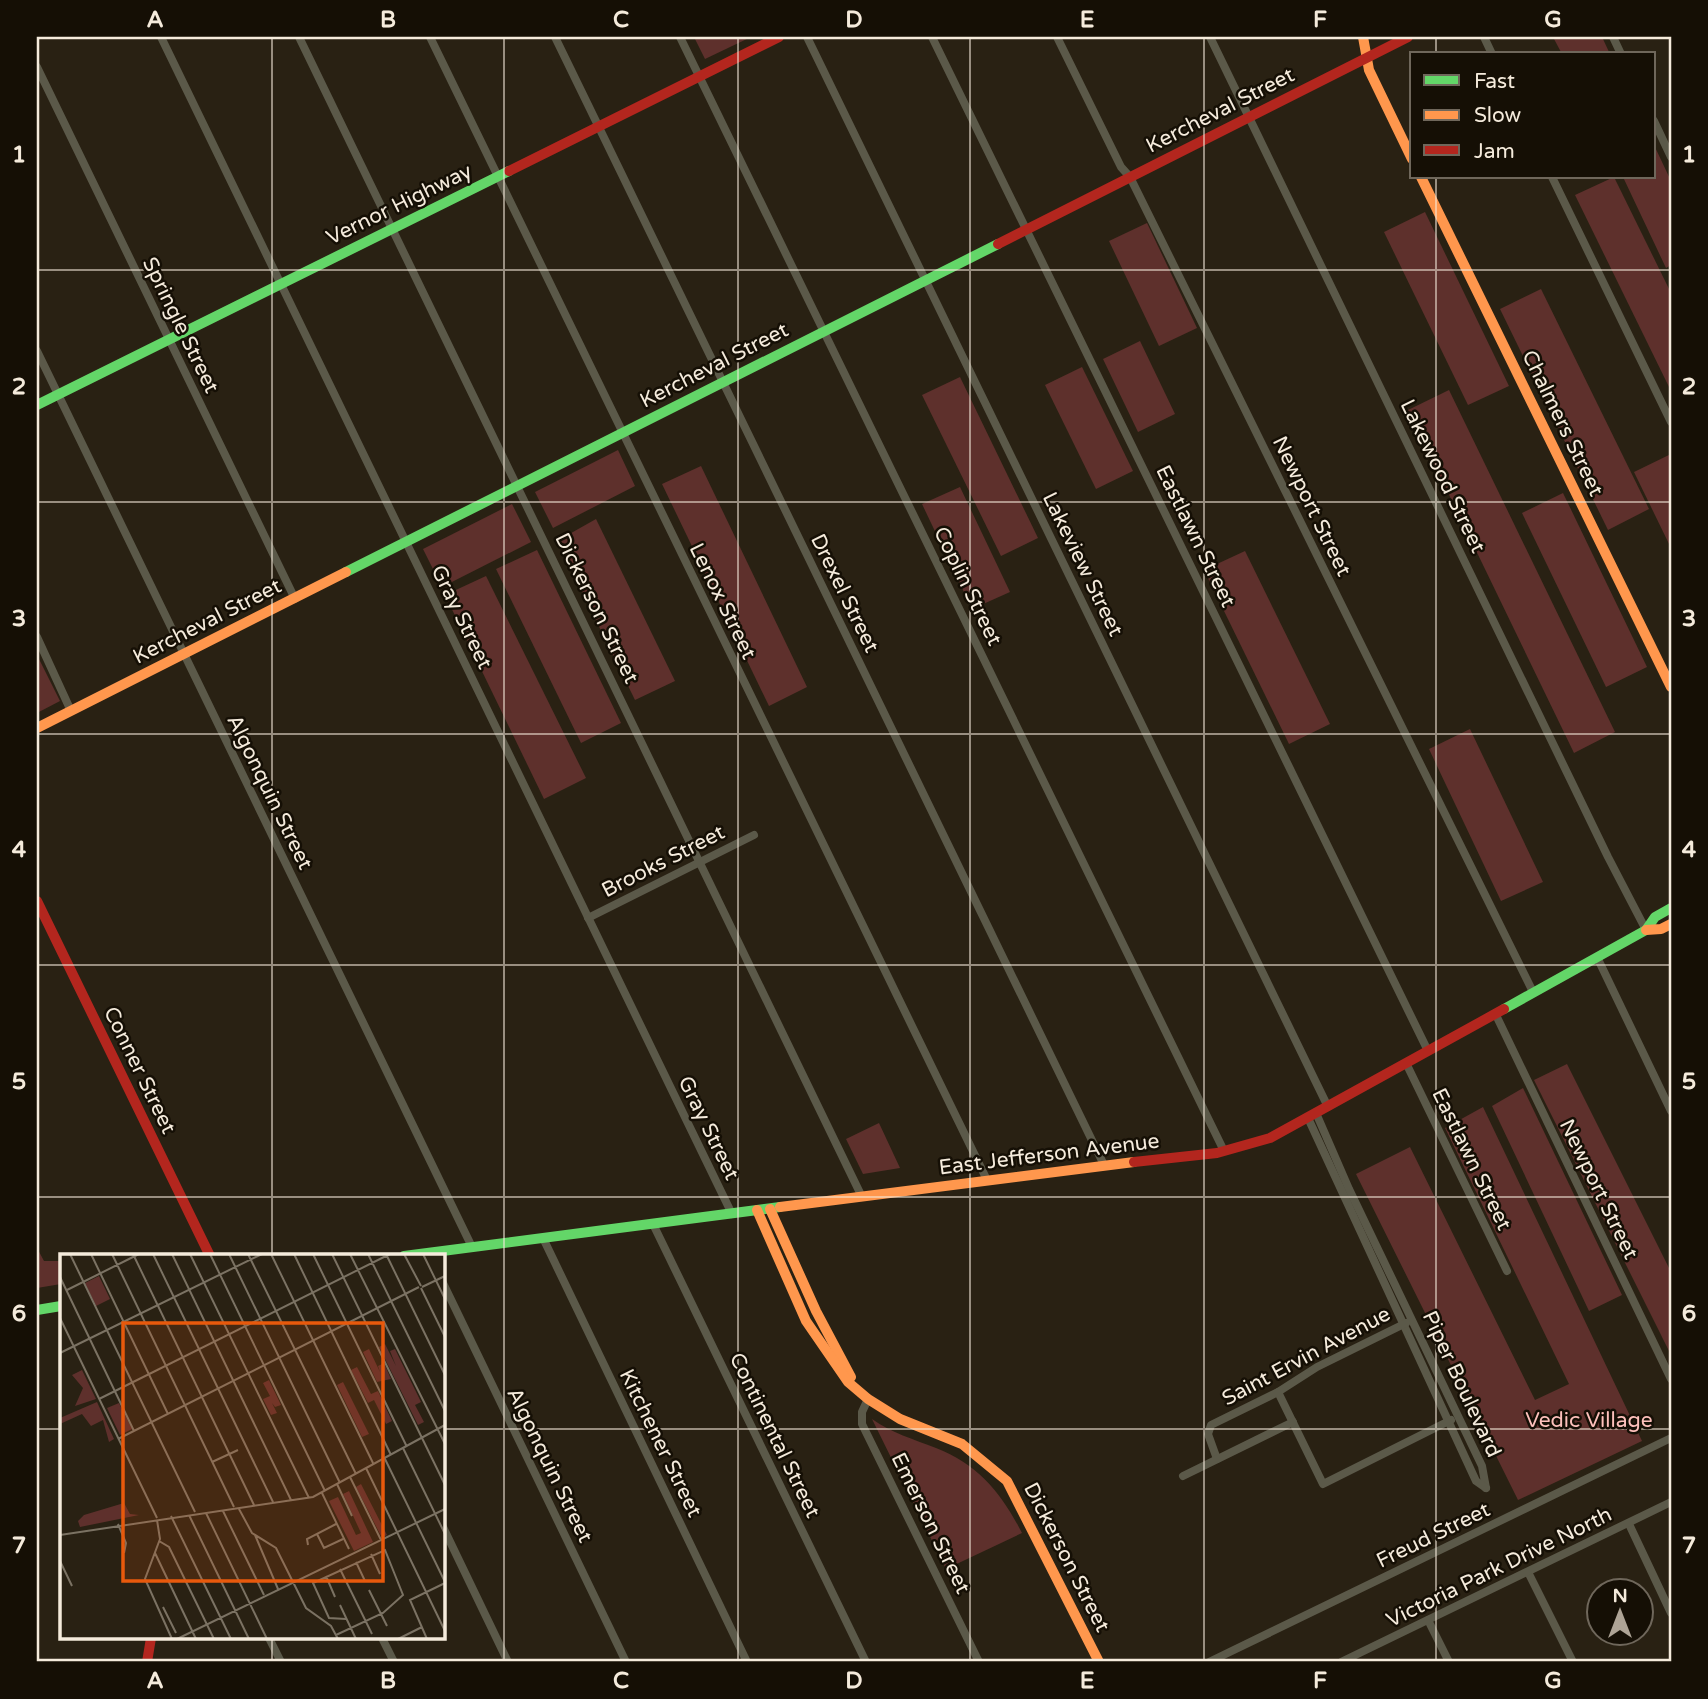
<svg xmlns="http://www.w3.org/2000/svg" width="1708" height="1699" font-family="'Varela Round',sans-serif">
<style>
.green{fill:#5e302c}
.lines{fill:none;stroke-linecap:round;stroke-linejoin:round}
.street{stroke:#5b5949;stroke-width:8}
.fast{stroke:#63d668;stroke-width:10}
.slow{stroke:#ff974d;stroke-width:10}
.jam{stroke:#b3261e;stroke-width:10}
.grid{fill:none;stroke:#f5ebdc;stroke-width:2;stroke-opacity:0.55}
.labels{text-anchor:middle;stroke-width:5;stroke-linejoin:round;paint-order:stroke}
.street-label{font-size:21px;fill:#f5ebdc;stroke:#150f05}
.park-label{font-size:21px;fill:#fdc0bb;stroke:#150f05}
.inset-road{fill:none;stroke:#7b7263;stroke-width:2}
.view{fill:#e8590c;fill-opacity:0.15;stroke:#e8590c;stroke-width:3.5}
.inset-edge{fill:none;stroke:#f5ebdc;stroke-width:3.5}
.neatline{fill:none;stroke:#f5ebdc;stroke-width:2.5}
.grid-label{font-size:23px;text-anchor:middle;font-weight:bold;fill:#f5ebdc}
</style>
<rect width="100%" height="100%" fill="#292113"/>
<g class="green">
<polygon points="694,37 751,37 705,59"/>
<polygon points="1553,37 1602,37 1610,54 1562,54"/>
<polygon points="1654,145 1671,181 1671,265 1666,268 1623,177 1654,177"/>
<polygon points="1614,177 1671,293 1671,391 1575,195"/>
<polygon points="1425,212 1509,386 1468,405 1384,232"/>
<polygon points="1147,223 1197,328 1159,346 1109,241"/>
<polygon points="1541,289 1649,509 1608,530 1500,309"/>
<polygon points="1140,341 1175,414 1138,432 1103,359"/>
<polygon points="1082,367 1133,471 1096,489 1045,385"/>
<polygon points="960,377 1038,538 1001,556 922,395"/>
<polygon points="1449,390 1615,732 1574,753 1408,410"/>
<polygon points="618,450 635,486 553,528 535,492"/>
<polygon points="1671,454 1671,548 1634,472"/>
<polygon points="701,466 807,687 769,706 662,484"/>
<polygon points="960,487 1010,592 972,609 922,504"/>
<polygon points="1563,493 1647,667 1606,687 1522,513"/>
<polygon points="512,504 531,542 442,587 423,549"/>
<polygon points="596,519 675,681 635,700 557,541"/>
<polygon points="537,550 621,723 581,743 496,569"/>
<polygon points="1245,551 1330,724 1289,744 1204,570"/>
<polygon points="486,576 586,778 544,799 445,595"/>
<polygon points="37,655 60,701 37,713"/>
<polygon points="1470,729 1543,882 1501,901 1429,749"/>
<polygon points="1567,1064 1671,1272 1671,1355 1534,1080"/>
<polygon points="1523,1088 1622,1295 1589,1311 1492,1106"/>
<polygon points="1483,1107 1642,1441 1518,1500 1356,1174 1410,1147 1535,1400 1569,1384 1445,1128"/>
<polygon points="879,1123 900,1168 863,1174 846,1139"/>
<polygon points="37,1248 44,1261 61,1261 61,1284 37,1288"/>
<path d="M872,1419C892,1433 913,1439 936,1448C978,1464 1002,1494 1022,1533L946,1569Z"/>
</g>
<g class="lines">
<g class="street">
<polyline points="161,37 732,1214"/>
<polyline points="299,37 862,1197"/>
<polyline points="430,37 987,1180"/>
<polyline points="555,37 1104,1165"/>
<polyline points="680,37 1224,1151"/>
<polyline points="807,37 1328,1107"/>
<polyline points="932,37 1428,1051"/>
<polyline points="1057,37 1121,167 1130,177 1533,992"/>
<polyline points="1210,37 1608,857 1646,930"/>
<polyline points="1484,37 1492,54"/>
<polyline points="1613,37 1621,54"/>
<polyline points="37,67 295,599"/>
<polyline points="1654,121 1671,157"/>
<polyline points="1552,177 1671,422"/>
<polyline points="37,351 472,1247"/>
<polyline points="37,637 71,711"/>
<polyline points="588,918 754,835"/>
<polyline points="1597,957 1671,1111"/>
<polyline points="1495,1013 1671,1379"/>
<polyline points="1406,1063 1507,1271"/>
<polyline points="1316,1113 1349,1189 1482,1466 1486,1488"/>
<polyline points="1308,1118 1476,1481 1486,1488"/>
<polyline points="653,1224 866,1662"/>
<polyline points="543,1238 747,1662"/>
<polyline points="443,1283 626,1662"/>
<polyline points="1278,1392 1323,1484 1451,1420"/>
<polyline points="868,1399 862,1412 862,1424 979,1662"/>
<polyline points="1217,1459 1208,1434 1211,1425 1278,1392 1317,1367 1406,1323"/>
<polyline points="1183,1476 1293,1422"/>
<polyline points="1629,1524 1671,1613"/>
<polyline points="443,1527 508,1662"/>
<polyline points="1528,1572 1573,1662"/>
<polyline points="1428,1620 1449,1662"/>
<polyline points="269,1638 281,1662"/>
<polyline points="382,1638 394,1662"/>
<polyline points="1209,1662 1671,1438"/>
<polyline points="1341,1662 1671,1502"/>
</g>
<g class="fast">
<polyline points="37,405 509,171"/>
<polyline points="346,572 998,244"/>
<polyline points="1504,1009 1646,930 1655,917 1671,908"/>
<polyline points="404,1256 780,1207"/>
<polyline points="37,1310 61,1306"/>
</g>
<g class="slow">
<polyline points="1363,37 1369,70 1412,159"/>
<polyline points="1421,177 1671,687"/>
<polyline points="37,728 346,572"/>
<polyline points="1646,930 1661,929 1671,924"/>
<polyline points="780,1207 1134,1162"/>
<polyline points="770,1209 816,1311 851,1377"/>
<polyline points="757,1210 806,1321 848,1382 868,1399 900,1419 962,1444 1007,1481 1099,1662"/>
</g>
<g class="jam">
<polyline points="509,171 779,37"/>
<polyline points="998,244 1408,37"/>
<polyline points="37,901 210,1256"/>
<polyline points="1134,1162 1217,1153 1270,1138 1504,1009"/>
<polyline points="147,1662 151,1638"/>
</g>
</g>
<path class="grid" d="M272,37V1256M504,37V1662M738,37V1662M970,37V1662M1204,37V1662M1436,37V54M1436,177V1662M37,270H1671M37,502H1671M37,734H1671M37,965H1671M37,1197H1671M37,1429H61M443,1429H1671M272,1638V1662"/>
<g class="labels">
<g class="street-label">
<text transform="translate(1220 110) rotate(-27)" y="7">Kercheval Street</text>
<text transform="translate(399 204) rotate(-26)" y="7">Vernor Highway</text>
<text transform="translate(181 325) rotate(64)" y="7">Springle Street</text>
<text transform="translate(714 365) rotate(-27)" y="7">Kercheval Street</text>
<text transform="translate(1563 423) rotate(64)" y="7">Chalmers Street</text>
<text transform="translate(1443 476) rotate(64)" y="7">Lakewood Street</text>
<text transform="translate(1312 506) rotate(64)" y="7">Newport Street</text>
<text transform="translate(1196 536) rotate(64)" y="7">Eastlawn Street</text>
<text transform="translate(1083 564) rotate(64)" y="7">Lakeview Street</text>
<text transform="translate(968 586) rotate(64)" y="7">Coplin Street</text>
<text transform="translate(845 593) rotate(64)" y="7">Drexel Street</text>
<text transform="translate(723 601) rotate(64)" y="7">Lenox Street</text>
<text transform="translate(597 608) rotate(64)" y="7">Dickerson Street</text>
<text transform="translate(462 617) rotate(64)" y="7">Gray Street</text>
<text transform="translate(207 621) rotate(-27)" y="7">Kercheval Street</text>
<text transform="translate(270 792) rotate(64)" y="7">Algonquin Street</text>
<text transform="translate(663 861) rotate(-27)" y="7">Brooks Street</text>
<text transform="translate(140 1070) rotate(64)" y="7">Conner Street</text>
<text transform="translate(709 1128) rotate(64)" y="7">Gray Street</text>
<text transform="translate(1049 1154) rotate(-7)" y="7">East Jefferson Avenue</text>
<text transform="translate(1472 1159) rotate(64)" y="7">Eastlawn Street</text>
<text transform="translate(1599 1189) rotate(64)" y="7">Newport Street</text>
<text transform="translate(1306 1356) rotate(-28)" y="7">Saint Ervin Avenue</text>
<text transform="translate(1462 1384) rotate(65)" y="7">Piper Boulevard</text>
<text transform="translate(775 1435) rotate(64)" y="7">Continental Street</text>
<text transform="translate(661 1443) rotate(64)" y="7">Kitchener Street</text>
<text transform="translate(550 1465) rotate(64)" y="7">Algonquin Street</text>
<text transform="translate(931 1523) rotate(64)" y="7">Emerson Street</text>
<text transform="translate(1433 1535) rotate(-26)" y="7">Freud Street</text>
<text transform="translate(1067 1557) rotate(63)" y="7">Dickerson Street</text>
<text transform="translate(1499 1567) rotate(-26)" y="7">Victoria Park Drive North</text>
</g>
<g class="park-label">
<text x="1589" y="1427">Vedic Village</text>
</g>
</g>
<g transform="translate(60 1254)">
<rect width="385" height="385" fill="#292113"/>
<path d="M39,22L50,45L36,52L25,29ZM325,90L336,112L330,97L335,95L361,148L355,151L364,168L358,171L319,93ZM309,95L320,118L318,112L324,109L331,125L317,128L303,98ZM297,113L311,140L318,137L332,167L326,170L314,146L308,149L291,116ZM22,116L36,145L15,152L23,134L12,121ZM209,126L221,151L215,153L212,149L217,159L211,161L203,145L210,142L203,129ZM283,128L309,180L302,183L277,131ZM37,148L54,185L49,188L43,166L31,172L22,160L0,170V164ZM59,149L72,175L60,181L47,154ZM301,230L327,281L322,284L296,233ZM289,237L313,288L294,297L269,247L278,243L296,281L301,279L283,240ZM64,249L70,260L79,261L20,273L18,267L24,261Z" fill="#5e302c"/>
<path class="inset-road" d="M10,0L135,258M31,0L108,160M52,0L174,253M73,0L194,251M93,0L213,248M112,0L231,246M130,0L249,244M150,0L265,237M169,0L280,229M188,0L296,220M211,0L313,209M234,0L331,201M253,0L347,193M272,0L385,231M290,0L385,190M308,0L385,157M326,0L385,121M344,0L361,32M363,0L385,45M0,23L74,177M362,33L385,22M361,34L385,83M7,36L79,0M0,64L97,264M0,99L202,0M39,145L330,0M58,185L359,33M343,194L385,280M325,205L385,328M152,208L178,196M306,214L385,377M290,223L321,286M277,230L292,262M262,239L289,295M179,255L192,279L216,294L246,354L271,372L278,385M163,257L204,341M146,259L207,385M129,261L189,385M111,262L171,385M97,266L100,285L85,325L112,385M58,270L66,289L64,299M257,280L264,294L283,285M0,281L253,243L385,171M195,281L218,335M99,287L109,293L154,385M248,291L247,285L276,270M95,299L136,385M311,300L320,320M0,307L12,332M296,308L305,327M280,315L312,380M266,322L275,343M309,336L327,372M280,351L296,385M103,353L116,379M276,381L323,359L343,341L325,296L253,329L269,364L286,365M117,385L385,255M338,385L362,373M367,385L350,346L385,329"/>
<path class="view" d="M63,69H323V327H63Z"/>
<rect width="385" height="385" class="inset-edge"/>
</g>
<rect width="1708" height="1699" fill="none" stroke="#150f05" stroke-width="77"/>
<rect x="1410" y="52" width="245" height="126" fill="#150f05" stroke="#6f675b" stroke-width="2"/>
<rect x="1424" y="75" width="35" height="10" fill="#63d668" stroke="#6f675b" stroke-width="2"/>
<text x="1474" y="88" font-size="21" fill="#f5ebdc">Fast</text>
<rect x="1424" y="110" width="35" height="10" fill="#ff974d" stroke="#6f675b" stroke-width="2"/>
<text x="1474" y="122" font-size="21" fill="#f5ebdc">Slow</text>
<rect x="1424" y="145" width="35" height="10" fill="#b3261e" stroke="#6f675b" stroke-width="2"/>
<text x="1474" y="158" font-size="21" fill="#f5ebdc">Jam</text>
<g transform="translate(1620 1612)"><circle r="33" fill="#150f05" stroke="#6f675b" stroke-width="2"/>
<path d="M0-5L12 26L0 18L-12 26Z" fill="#aea496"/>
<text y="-10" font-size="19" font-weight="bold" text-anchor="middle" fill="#f5ebdc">N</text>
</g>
<rect x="38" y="38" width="1632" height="1622" class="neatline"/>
<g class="grid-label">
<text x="155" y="27">A</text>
<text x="388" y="27">B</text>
<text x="621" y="27">C</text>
<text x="854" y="27">D</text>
<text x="1087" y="27">E</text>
<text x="1320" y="27">F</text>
<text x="1553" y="27">G</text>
<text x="19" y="162">1</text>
<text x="1689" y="162">1</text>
<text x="19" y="394">2</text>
<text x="1689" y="394">2</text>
<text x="19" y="626">3</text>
<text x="1689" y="626">3</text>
<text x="19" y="857">4</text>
<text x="1689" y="857">4</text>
<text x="19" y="1089">5</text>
<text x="1689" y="1089">5</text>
<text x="19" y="1321">6</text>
<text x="1689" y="1321">6</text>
<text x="19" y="1553">7</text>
<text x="1689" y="1553">7</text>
<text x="155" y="1688">A</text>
<text x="388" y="1688">B</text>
<text x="621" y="1688">C</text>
<text x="854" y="1688">D</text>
<text x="1087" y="1688">E</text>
<text x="1320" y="1688">F</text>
<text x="1553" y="1688">G</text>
</g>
</svg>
